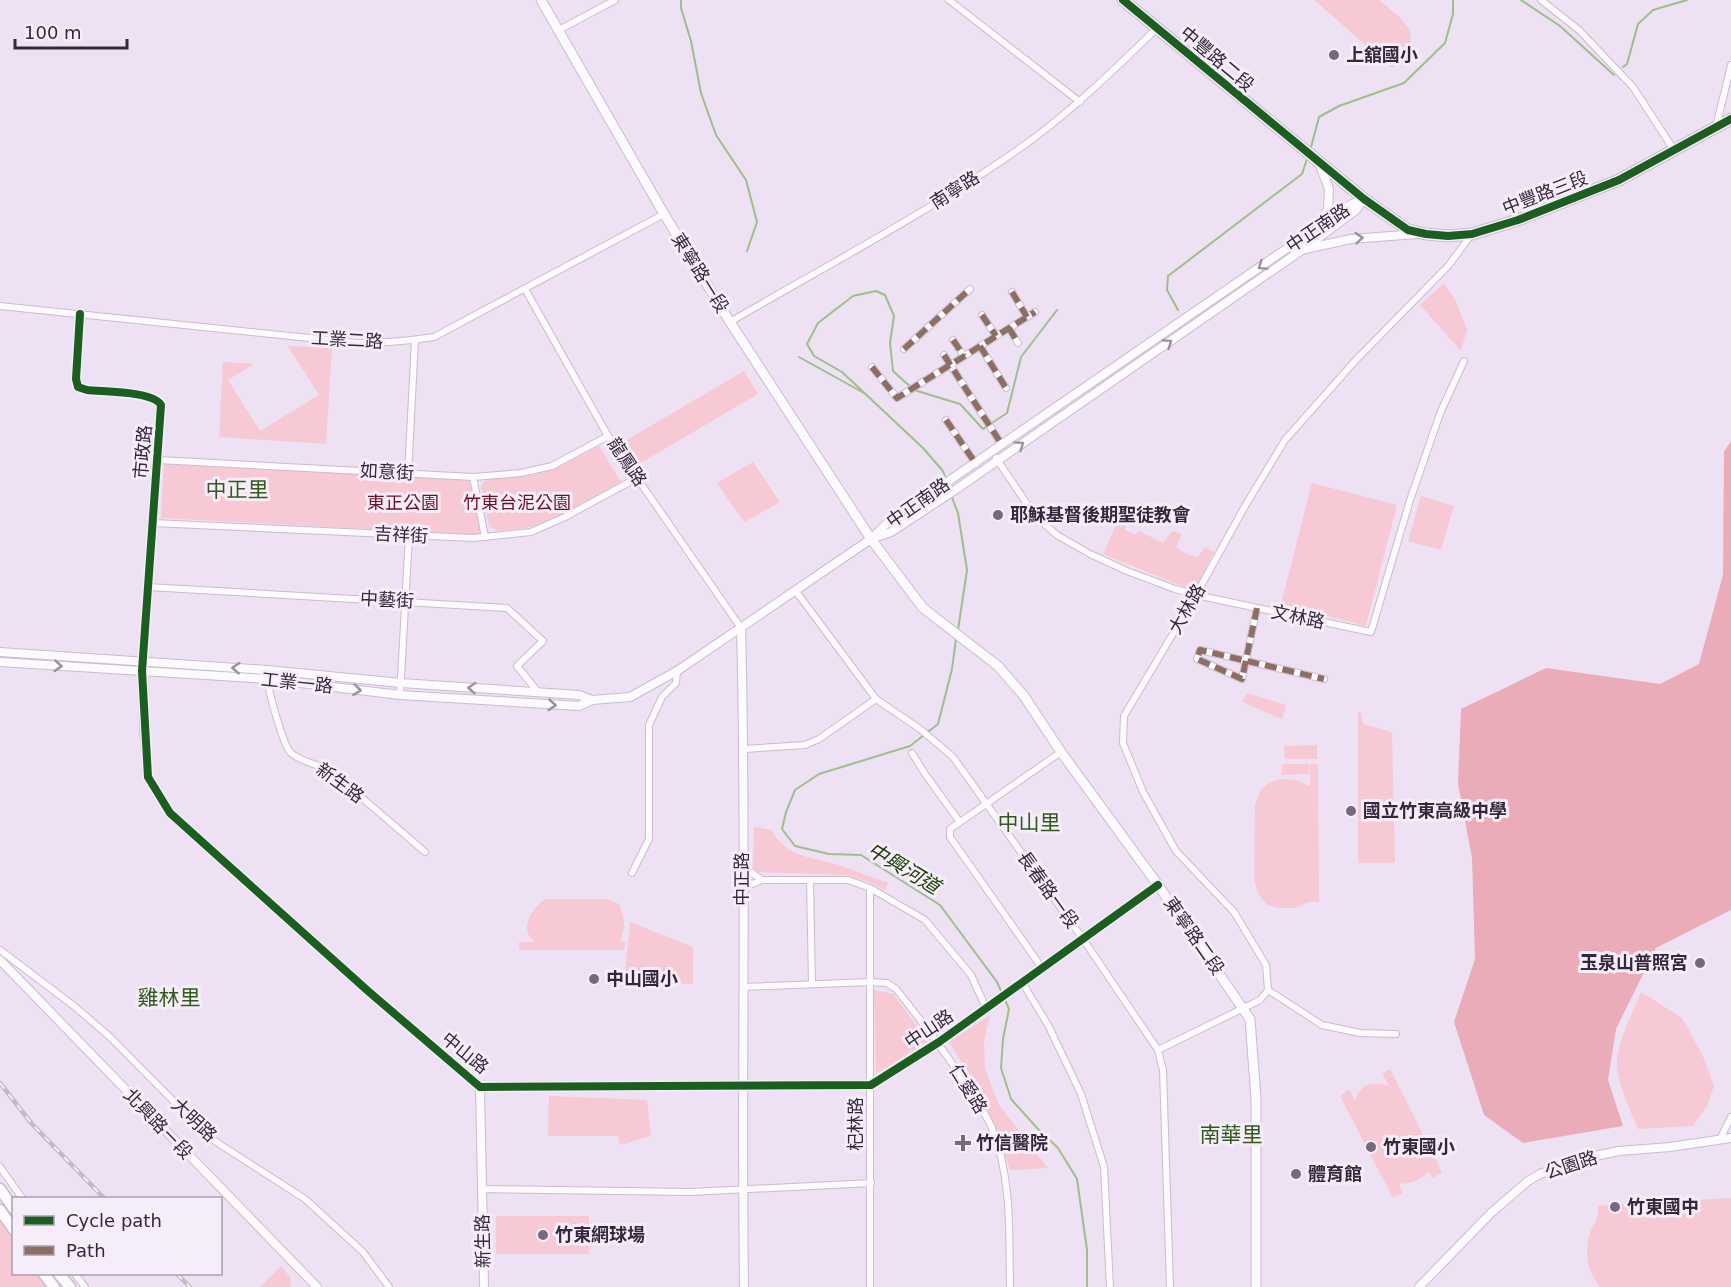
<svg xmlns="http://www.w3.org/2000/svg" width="1731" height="1287" font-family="'DejaVu Sans','Noto Sans TC',sans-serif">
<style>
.green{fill:#f7c9d4}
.forest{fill:#ebacba}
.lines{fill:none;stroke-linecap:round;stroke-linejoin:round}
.stream{stroke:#9ebf8a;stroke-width:2}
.minor-casing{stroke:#cabcd0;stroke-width:8}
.tertiary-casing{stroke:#cabcd0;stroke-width:10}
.secondary-casing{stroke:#cabcd0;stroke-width:11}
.primary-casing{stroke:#cabcd0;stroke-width:13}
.trunk-casing{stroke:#cabcd0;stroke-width:13}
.minor{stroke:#fcfafd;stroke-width:6}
.tertiary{stroke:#fcfafd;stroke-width:8}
.secondary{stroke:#fcfafd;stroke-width:9}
.primary{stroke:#fcfafd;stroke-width:10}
.trunk{stroke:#fcfafd;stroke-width:10}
.rail-casing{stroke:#c0bcc2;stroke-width:4.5}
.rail{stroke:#f5edf9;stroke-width:2;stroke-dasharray:7;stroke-linecap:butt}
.quiet{stroke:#8d6e63;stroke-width:6;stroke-dasharray:12 6;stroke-linecap:butt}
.cycleway-casing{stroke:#f5edf9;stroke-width:11}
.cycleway{stroke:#1b5e20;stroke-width:8}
.oneway{stroke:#99909d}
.poi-dot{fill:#76687d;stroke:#f5edf9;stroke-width:2}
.labels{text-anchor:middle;stroke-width:6;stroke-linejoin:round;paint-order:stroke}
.poi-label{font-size:18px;font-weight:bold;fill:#36273d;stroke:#f5edf9;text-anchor:start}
.street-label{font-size:18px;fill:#36273d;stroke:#f5edf9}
.park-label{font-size:18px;fill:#6e1025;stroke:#f5edf9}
.water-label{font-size:20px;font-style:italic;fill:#1a3c00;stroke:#f5edf9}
.quarter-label{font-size:21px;fill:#33591b;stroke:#f5edf9}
</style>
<rect width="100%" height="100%" fill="#eee1f4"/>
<g class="green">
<path d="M1314,0H1379C1397,16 1424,30 1403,55L1394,56L1399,61L1392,68Z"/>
<polygon points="1444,283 1455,300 1467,329 1461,351 1420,305"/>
<polygon points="288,346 332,348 326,444 219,437 223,362 254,364 228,380 260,431 319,395"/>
<polygon points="744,371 758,394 639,464 625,441"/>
<polygon points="599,446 621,482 560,515 531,527 498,531 489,526 481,486 486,479 534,475 554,469"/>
<polygon points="753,462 780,502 744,522 717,483"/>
<polygon points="164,464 469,479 482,535 161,518"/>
<polygon points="1312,483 1397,505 1366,626 1281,604"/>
<polygon points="1421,496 1454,506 1441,550 1408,541"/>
<polygon points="1118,521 1126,521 1125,530 1136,535 1139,531 1163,543 1172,531 1182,534 1176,547 1186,554 1198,557 1205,547 1214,552 1194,591 1103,554"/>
<polygon points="1247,693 1286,705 1282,719 1242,702"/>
<polygon points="1358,712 1361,712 1363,724 1392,732 1395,863 1358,863"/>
<polygon points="1317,745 1317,759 1285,759 1284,746"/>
<polygon points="1282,764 1309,764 1309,774 1282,775"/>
<polygon points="1310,764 1318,764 1319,902 1308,902 1295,908 1280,908 1267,905 1258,893 1254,880 1255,804 1261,790 1270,782 1283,779 1296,780 1310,786"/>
<path d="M754,827L771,830C789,859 810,856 839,865C855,871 872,877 888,883L885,890L869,882L846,875L753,872Z"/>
<path d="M546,899H608L619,904C624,917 627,930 619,941L626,942L624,950H519V942H534C531,938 527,934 527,928C527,917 537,904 546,899Z"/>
<polygon points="630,922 693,947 693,984 624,983"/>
<polygon points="874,990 893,994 928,1041 876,1074"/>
<path d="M1641,992L1682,1018L1702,1054L1714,1086L1707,1106L1693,1126L1638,1129C1630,1110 1620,1089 1617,1067C1615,1046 1633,1012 1641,992Z"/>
<polygon points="990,1015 984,1042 985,1069 999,1105 1048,1168 1010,1170 996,1128 979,1090 949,1042"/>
<path d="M1390,1069L1442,1172L1432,1178L1429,1171C1419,1181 1412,1183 1399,1184L1402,1193L1393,1198L1340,1096L1349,1089L1355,1101C1361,1082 1371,1083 1389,1085L1382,1074Z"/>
<polygon points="549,1096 647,1100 651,1136 620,1145 618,1136 548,1136"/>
<path d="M1731,1198V1287H1600C1587,1272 1584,1252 1590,1233C1594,1222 1599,1219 1598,1206Z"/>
<polygon points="0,1211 13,1230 14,1274 46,1274 57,1287 0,1287"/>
<rect x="496" y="1216" width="93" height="38"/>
<polygon points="281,1266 290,1277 291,1287 260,1287"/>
</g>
<polygon class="forest" points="1731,441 1731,910 1656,948 1616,1029 1608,1080 1623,1126 1523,1143 1484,1115 1454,1022 1475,959 1472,858 1458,784 1461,709 1546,668 1660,684 1699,664 1723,575 1724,452"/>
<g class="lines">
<g class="stream">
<polyline points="681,0 681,8 691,41 701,93 716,135 746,180 757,222 747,251"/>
<polyline points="1521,0 1560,26 1614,75"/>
<polyline points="1623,67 1627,64 1638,24 1653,10 1687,0"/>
<polyline points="1310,151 1319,117 1339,106 1404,83 1445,43 1453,14 1453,0"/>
<polyline points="1178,310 1167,290 1168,276 1302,174 1308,156"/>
<polyline points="799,357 864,393"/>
<polyline points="949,489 943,471 923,448 842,372 814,356 807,344 818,323 853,296 876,291 885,295 894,316 890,343 893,371 914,390 960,404 983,429 1007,413 1021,357 1057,310"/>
<polyline points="951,495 958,513 967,570 958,630"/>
<polyline points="956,639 952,669 938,724 910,746 819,774 795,790 786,812 782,829 795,846 829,854 861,855 940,905 997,982 1009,1009 1003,1039 1001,1068 1011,1099 1037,1128 1058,1148 1077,1179 1087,1250 1087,1287"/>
</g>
<g class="minor-casing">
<g id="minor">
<polyline points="949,0 1080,102"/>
<polyline points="1541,0 1579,30 1633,87 1674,150"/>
<polyline points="559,30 615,0"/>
<polyline points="1716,127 1731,65"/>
<polyline points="525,289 608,436 741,628"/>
<polyline points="1012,292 1027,317"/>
<path d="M0,306L358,343C384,343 408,341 434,337L664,214"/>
<path d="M80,314L76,379L78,387L87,390C104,392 153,391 161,405L143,662"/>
<polyline points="982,315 996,336"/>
<path d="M730,322C826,266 925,214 1016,151C1068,115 1112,72 1157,28"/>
<polyline points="1009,328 1018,343"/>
<polyline points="953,340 964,356"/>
<polyline points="980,346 1006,388"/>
<polyline points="904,349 970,289"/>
<polyline points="944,355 1002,445"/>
<polyline points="872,367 897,398 1035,312"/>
<polyline points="946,420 976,464"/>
<polyline points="996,458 1035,516 1057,535 1090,554 1127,571 1175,589 1196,595 1371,632 1410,500 1441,411 1464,361"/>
<polyline points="158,460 473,477 521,473 552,466 608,436"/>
<polyline points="408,474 415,340"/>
<polyline points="473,477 485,537"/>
<polyline points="153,523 473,538 531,532 565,517 637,478"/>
<polyline points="148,587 507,608 543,641 517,666 538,692"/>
<polyline points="795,590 876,699 920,729 953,757 1083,939 1158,1050 1163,1070 1170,1287"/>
<polyline points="1257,608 1242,679 1197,659 1200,650 1324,679"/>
<path d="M267,677C268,689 283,746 291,753C302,763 321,764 333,773L425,852"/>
<polyline points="400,695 409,535"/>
<polyline points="744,749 805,745 819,739 876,699"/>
<polyline points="912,753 925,774 959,821"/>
<polyline points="742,872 751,872 762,880"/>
<polyline points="632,873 649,839 649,725 662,697 676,683 677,671"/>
<polyline points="810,880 812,984"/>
<polyline points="743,885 752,884 762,880 848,880 870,888 925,920 971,975 986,1008"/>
<polyline points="870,888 870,1287"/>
<polyline points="0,950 74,1006 110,1037 210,1138 305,1199 363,1252 389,1287"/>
<polyline points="1042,968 950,837 950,829 1061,752"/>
<polyline points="1022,982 1048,1025 1081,1094 1104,1167 1110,1287"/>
<path d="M743,987L871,982L887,983L896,989C920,1019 943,1049 964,1081C974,1096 985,1112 992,1128C1012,1178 1009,1234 1010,1287"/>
<polyline points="1268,990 1322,1025 1360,1033 1396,1034"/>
<polyline points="1158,1050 1260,1000 1268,990 1266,965 1234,912 1176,851 1143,792 1123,743 1124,716 1196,595 1245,506 1285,440 1355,361 1449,265 1471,235"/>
<polyline points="1720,1139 1731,1117"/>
<polyline points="0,1167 22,1198"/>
<polyline points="482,1189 690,1192 871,1183"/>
<polyline points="75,1274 85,1287"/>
</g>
</g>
<g class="tertiary-casing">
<g id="tertiary">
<polyline points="1318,226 1328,209 1329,189 1319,163"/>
<polyline points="1305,249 1351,239 1417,234"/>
<polyline points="874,538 891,532 955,490 1302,250 1356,210 1363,200"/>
<path d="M741,628C747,847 741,1067 744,1287"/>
<polyline points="0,652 267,670 401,683 579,695 592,700 630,697 677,671 871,539 886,524 1350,205 1364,199"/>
<polyline points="0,662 267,679 400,695 579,706 592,700"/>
<polyline points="143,662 144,730 148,777 170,813 368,991 480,1087 871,1085 939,1042 1158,885"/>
<polyline points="0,960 317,1287"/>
<polyline points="480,1087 484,1287"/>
<polyline points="1419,1287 1491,1213 1528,1181 1540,1174 1585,1158 1619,1151 1670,1147 1731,1138"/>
</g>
</g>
<g class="secondary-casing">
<polyline id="secondary" points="541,0 664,214 730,322 871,539 923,608 998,666 1024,696 1061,752 1158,885 1250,1019 1256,1099 1256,1287"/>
</g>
<g class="primary-casing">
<polyline id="primary" points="1123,0 1364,199 1408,230 1426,234 1448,236 1472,234 1518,220 1619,180 1731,119"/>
</g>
<g class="trunk-casing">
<g id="trunk">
<polyline points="0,1189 14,1209"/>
<polyline points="0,1210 14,1230"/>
<polyline points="44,1274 54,1287"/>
<polyline points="59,1274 70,1287"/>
</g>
</g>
<use href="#minor" class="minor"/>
<use href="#tertiary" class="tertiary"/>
<use href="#secondary" class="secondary"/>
<use href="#primary" class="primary"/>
<use href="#trunk" class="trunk"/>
<g class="rail-casing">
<g id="rail">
<polyline points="0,1083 32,1124 104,1198"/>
<polyline points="177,1274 190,1287"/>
</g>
</g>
<use href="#rail" class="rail"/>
<g class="quiet">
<polyline points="1012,292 1027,317"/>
<polyline points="982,315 996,336"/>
<polyline points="1009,328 1018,343"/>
<polyline points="953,340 964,356"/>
<polyline points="980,346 1006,388"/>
<polyline points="904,349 970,289"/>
<polyline points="944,355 1002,445"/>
<polyline points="872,367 897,398 1035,312"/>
<polyline points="946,420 976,464"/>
<polyline points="1257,608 1242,679 1197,659 1200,650 1324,679"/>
</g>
<g class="cycleway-casing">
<g id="cycleway">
<polyline points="1123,0 1364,199 1408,230 1426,234 1448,236 1472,234 1518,220 1619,180 1731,119"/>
<path d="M80,314L76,379L78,387L87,390C104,392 153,391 161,405L142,671L148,777L170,813L368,991L480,1087L871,1085L939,1042L1158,885"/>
</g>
</g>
<use href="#cycleway" class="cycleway"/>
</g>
<defs><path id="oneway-chevron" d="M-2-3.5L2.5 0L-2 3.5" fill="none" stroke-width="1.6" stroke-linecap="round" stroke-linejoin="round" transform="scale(1.5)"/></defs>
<g class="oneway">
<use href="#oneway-chevron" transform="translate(1359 238) rotate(-5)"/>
<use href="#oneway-chevron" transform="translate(1262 266) rotate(145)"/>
<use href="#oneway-chevron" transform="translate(1168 343) rotate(-35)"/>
<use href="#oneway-chevron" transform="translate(1020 445) rotate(-35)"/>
<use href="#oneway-chevron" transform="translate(58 666) rotate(4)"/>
<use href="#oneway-chevron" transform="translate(236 668) rotate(-176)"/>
<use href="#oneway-chevron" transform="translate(472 688) rotate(-176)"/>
<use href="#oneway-chevron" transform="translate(357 690) rotate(7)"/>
<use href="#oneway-chevron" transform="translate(552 705) rotate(4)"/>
</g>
<g class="poi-dot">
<circle cx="1334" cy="55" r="6"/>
<circle cx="998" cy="515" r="6"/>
<circle cx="1351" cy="811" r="6"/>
<circle cx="1700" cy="963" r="6"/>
<circle cx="594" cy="979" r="6"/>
<path d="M960 1134h6v6h6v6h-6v6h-6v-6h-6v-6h6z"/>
<circle cx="1371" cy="1147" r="6"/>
<circle cx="1296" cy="1174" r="6"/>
<circle cx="1615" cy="1207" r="6"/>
<circle cx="543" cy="1235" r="6"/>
</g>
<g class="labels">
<g class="poi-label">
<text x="1346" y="61">上舘國小</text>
<text x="1010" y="521">耶穌基督後期聖徒教會</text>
<text x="1363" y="817">國立竹東高級中學</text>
<text x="1688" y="969" text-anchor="end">玉泉山普照宮</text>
<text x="606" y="985">中山國小</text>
<text x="976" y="1149">竹信醫院</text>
<text x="1383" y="1153">竹東國小</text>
<text x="1308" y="1180">體育館</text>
<text x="1627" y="1213">竹東國中</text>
<text x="555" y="1241">竹東網球場</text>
</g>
<g class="street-label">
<text transform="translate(1217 59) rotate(40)" y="6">中豐路二段</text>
<text transform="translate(955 190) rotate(-33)" y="6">南寧路</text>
<text transform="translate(1545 193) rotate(-21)" y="6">中豐路三段</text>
<text transform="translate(1318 228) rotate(-34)" y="6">中正南路</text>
<text transform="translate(700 273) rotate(58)" y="6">東寧路一段</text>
<text transform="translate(347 340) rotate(3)" y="6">工業二路</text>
<text transform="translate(143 452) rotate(-85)" y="6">市政路</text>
<text transform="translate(627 462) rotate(56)" y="6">龍鳳路</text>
<text transform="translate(387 472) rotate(3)" y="6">如意街</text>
<text transform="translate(918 503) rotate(-35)" y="6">中正南路</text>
<text transform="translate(401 535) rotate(3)" y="6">吉祥街</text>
<text transform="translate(387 600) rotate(3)" y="6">中藝街</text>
<text transform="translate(1187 609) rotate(-60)" y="6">大林路</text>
<text transform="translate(1298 617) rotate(12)" y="6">文林路</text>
<text transform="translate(297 683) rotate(6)" y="6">工業一路</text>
<text transform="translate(340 783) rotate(36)" y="6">新生路</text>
<text transform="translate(742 879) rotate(-90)" y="6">中正路</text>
<text transform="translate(1048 890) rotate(54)" y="6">長春路一段</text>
<text transform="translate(1194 936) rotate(55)" y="6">東寧路二段</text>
<text transform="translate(929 1029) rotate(-34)" y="6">中山路</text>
<text transform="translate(465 1053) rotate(39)" y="6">中山路</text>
<text transform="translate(968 1089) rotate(58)" y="6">仁愛路</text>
<text transform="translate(194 1120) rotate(43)" y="6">大明路</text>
<text transform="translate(158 1124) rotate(46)" y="6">北興路ㄧ段</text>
<text transform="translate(856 1124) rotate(-90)" y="6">杞林路</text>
<text transform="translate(1571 1165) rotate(-18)" y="6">公園路</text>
<text transform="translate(483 1241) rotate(-91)" y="6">新生路</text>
</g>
<g class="park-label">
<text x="403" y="509">東正公園</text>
<text x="517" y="509">竹東台泥公園</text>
</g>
<g class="water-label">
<text transform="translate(904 868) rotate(31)" y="7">中興河道</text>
</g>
<g class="quarter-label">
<text x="237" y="497">中正里</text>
<text x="1029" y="830">中山里</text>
<text x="169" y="1005">雞林里</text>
<text x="1231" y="1142">南華里</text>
</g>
</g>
<rect x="12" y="1197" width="210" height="78" fill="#f5edf9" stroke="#a99eae" stroke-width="1.5"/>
<rect x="24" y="1216" width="30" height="9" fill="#1b5e20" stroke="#a99eae" stroke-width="1.5"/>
<text x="66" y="1227" font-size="18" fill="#36273d">Cycle path</text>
<rect x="24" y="1246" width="30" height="9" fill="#8d6e63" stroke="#a99eae" stroke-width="1.5"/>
<text x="66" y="1257" font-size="18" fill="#36273d">Path</text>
<path d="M15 39v9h112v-9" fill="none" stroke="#36273d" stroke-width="3"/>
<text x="24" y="39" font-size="18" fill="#36273d" stroke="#f5edf9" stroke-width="4.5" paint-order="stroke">100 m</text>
</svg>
